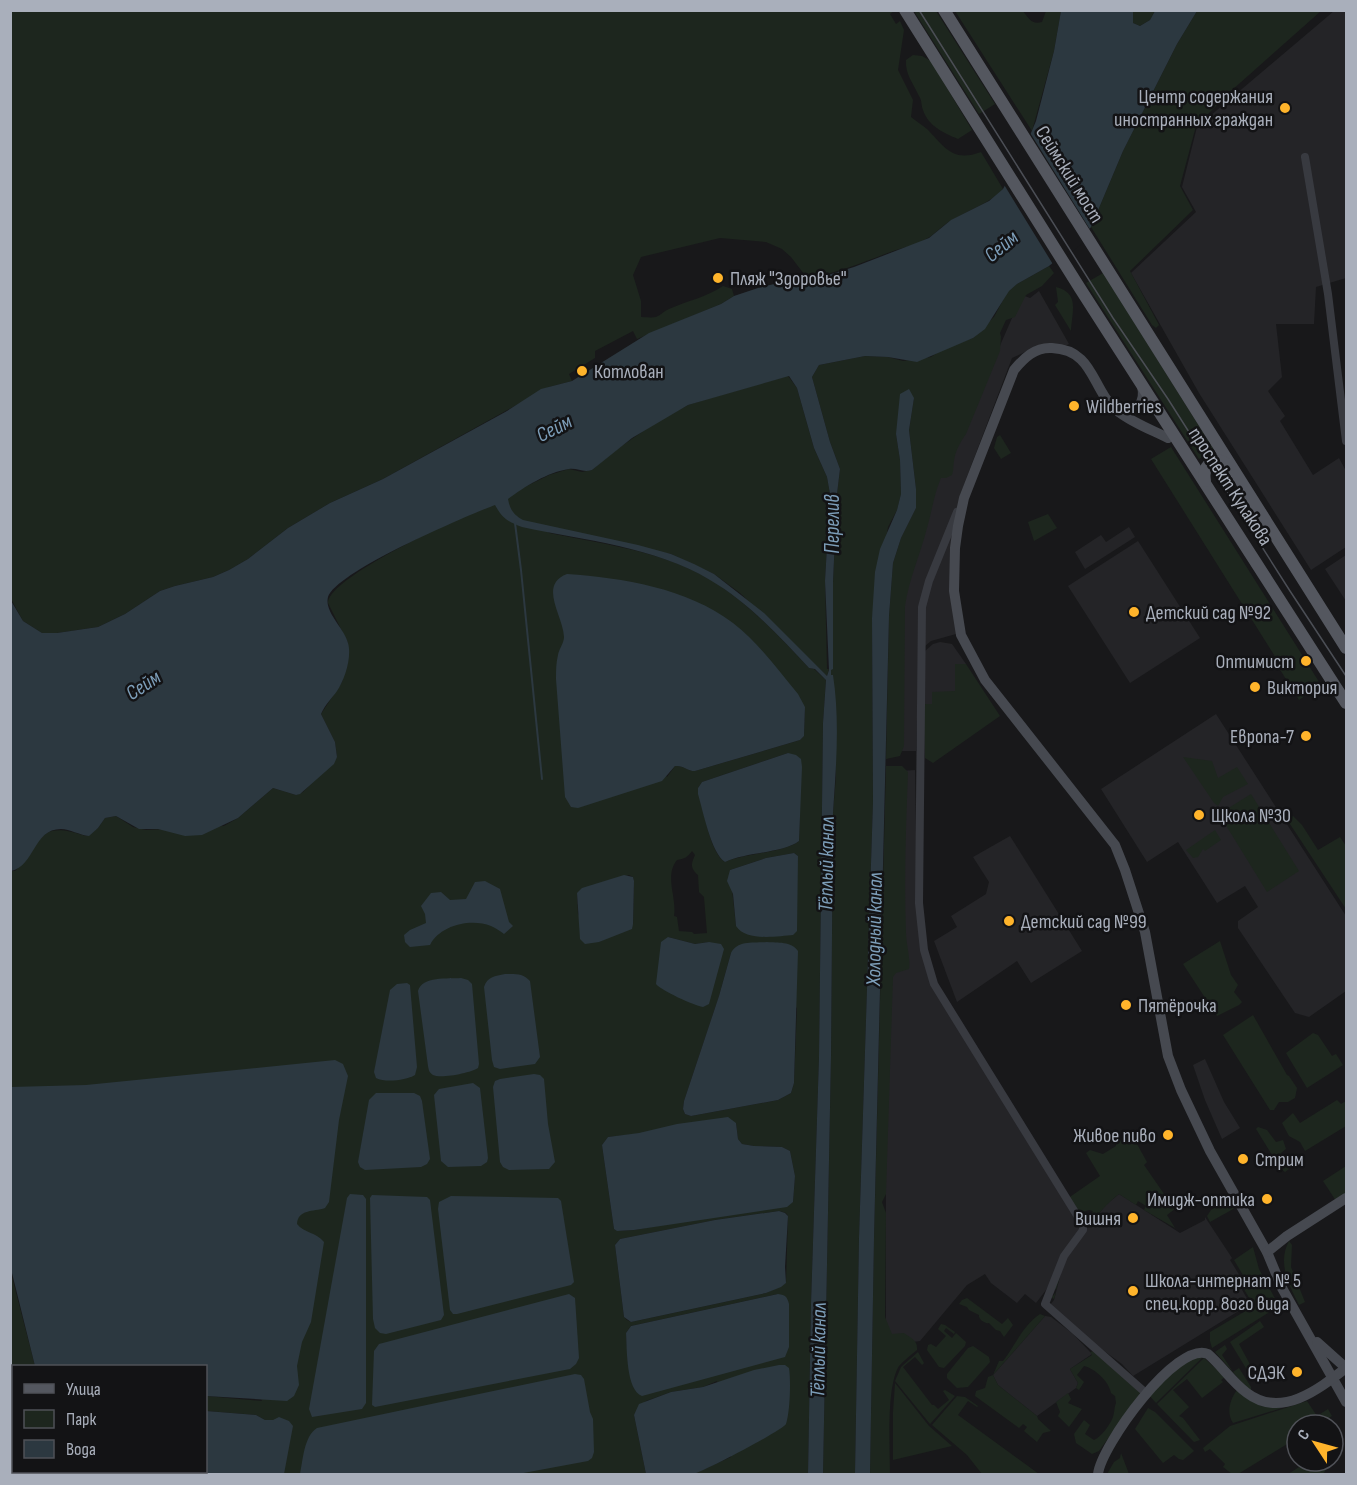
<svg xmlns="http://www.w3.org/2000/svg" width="1357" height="1485" font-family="'Sofia Sans Condensed',sans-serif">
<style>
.built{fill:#242427}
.green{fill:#1d261e;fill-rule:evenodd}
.water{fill:#2c3840;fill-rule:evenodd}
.pier{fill:#18181a}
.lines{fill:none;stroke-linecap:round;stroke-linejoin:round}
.stream{stroke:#2c3840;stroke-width:2}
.street{stroke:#383a40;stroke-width:8}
.secondary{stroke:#464950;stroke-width:10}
.primary{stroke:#54575f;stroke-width:12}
.tram{stroke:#4b4e55;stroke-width:1.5}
.poi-dot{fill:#ffb42b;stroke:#131315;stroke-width:2}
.labels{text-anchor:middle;stroke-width:5;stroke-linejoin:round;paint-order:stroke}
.poi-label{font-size:20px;fill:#a9afbb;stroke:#131315;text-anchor:start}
.street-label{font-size:20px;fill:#a9afbb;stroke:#131315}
.water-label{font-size:21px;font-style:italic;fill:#7d9eb9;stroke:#131315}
</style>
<rect width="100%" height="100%" fill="#18181a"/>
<g class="built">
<polygon points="1334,11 1346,11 1346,278 1316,287 1314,324 1276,324 1282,377 1268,391 1285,416 1280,421 1313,475 1339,458 1346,471 1346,547 1311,570 1199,393 1131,273 1196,212 1182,187 1197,127"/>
<polygon points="1039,291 1069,344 1061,348 1025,352 1012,358 960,495 956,634 931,641 919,651 916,751 901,751 902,594 933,488 948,465 1022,295 1030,298"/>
<polygon points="1129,527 1135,537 1085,569 1075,552 1101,535 1106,542"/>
<polygon points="1138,541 1200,638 1130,683 1068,586"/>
<polygon points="1346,555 1346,601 1325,569"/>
<polygon points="940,642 952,644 966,664 955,664 955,692 932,704 923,704 924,652 933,644"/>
<polygon points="1216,714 1346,916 1346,991 1309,1017 1295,1013 1238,928 1238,921 1258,907 1245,886 1217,903 1178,842 1147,862 1101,789"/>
<polygon points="915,770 917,895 931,975 1085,1226 1046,1290 1036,1303 1025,1294 1017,1303 991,1283 985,1274 967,1285 920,1341 886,1346 886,1109 892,968 905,950 901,771"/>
<polygon points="1010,836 1082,951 1031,983 1017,961 957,1002 934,941 957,927 951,916 986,894 989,882 973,857"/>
<polygon points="1205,1059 1224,1102 1240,1128 1222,1139 1205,1100 1193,1065"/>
<polygon points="1119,1194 1180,1233 1205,1220 1205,1217 1232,1258 1230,1260 1240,1276 1236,1279 1250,1304 1133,1376 1122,1364 1092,1342 1050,1305 1054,1300 1064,1261 1082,1234 1106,1205"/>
<polygon points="1045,1316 1051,1317 1072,1333 1092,1354 1070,1369 1078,1383 1076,1388 1037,1416 998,1385 993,1375"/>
</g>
<g class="green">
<path d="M10,11H894L890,14L896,24L900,21L904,30L898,70L913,100L911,117C916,121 922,125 927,129C944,146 952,163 981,152L1003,189C989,204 970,209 952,220C942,225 936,234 926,239C917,245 906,247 896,250C865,261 840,273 807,278L791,257L782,249L766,242L720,238L641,257L633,275L641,301V317C646,317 652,318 656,317C661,315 664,311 669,309C687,301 707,297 723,286L732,289L734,296L721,304L637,339L633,331L595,351V358L569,374L572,381L549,387L383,479L330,503L288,528L248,559L229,570L213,577L175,586L160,591L125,614L98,627L57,633H42L23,621L11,599Z"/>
<polygon points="914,11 936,11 995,104 979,114"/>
<path d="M955,11H1023C1029,19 1032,25 1042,22L1046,11H1061L1054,51L1032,131Z"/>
<polygon points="1133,11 1155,11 1150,20 1140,26 1133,23"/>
<polygon points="1197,11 1321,11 1231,91 1196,126 1180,186 1193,210 1130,271 1159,325 1156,328 1152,325 1091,227 1123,151 1177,44"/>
<path d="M913,55L922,56L931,61L972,130L958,139C944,133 928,126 923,110C921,105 922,100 919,96C913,83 905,74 906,60Z"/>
<path d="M1049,266L1054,273L1042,286L1026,295L1015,317L1006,320L1000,333L1001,337L1000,351L966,434C961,441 955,451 954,461C953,466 954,469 952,475L946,478H941C934,494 932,511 927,528C920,555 909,579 905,606L904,746L900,756L886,759L889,616L893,563L901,538L916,508V489L909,430L914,398L896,434L900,460L901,494L897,510L888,527L872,618L873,801L859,1238L855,1474H823L831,1056L833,813L836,777L831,675V669H833V582L837,494L840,469L830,442L812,377L819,365L865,356L888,357L903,361L931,357L941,350L973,338L994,317L1008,291L1017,284Z"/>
<polygon points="1103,273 1214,450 1199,459 1086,283"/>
<path d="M1056,287C1080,293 1072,312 1071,331L1055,305L1058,302Z"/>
<path d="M788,376L797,388L814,448L827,477L830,494L825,581L827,669H829L827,676L740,593L714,574L671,554L547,531L549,533C597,543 648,549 692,570C739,592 774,631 809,668L814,669L826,680L823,723L819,1057L811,1304L808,1474H693L731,1457L717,1381L703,1387L671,1392L646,1401L634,1415L646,1474H398L592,1427L593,1420L313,1474H279L273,1421L265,1420L256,1415L206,1411V1396L262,1401L140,1099L11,1087L10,871H15C44,842 36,819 86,836L98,828L105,818L116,816L133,827L146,830L224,826L238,818L273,788L296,795L303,792L337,757L335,742L321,714L342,682L348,650V643L328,603C329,571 516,493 549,475L569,469L582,472L592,470L610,454L655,423L688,405L704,400L636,419ZM566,651L805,707L804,736L800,740L695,771C687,771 683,765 675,766L667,777ZM788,753L800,799L799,841C784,853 745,853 725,862C709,852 703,806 698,788L702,782ZM692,851L695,855C691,864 690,868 698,875L699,892L704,897L707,933L694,934L692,932L679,931L677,917L674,916C677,897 664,876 677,860C684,859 688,857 692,851ZM794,853L798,856V863L736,926L730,870L766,858ZM629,875L633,877L634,881L633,924L599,942L578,914L577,893ZM668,937L695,944L709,942L688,999L678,997ZM731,953L797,1008L794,1083L791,1093L778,1100L691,1116L685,1114L683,1109L684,1101L719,996ZM736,1123L738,1139L742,1144L754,1146L782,1147L790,1151L795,1176L793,1202L634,1230L618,1231L614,1229L602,1145L608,1137ZM779,1211L786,1213L788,1216L786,1283L766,1293L631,1322L627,1320L624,1317L615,1245L620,1239L715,1220ZM778,1294L634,1373L628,1363L626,1333L631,1326Z"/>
<polygon points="1000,435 1011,453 1001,459 994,448 997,437"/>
<polygon points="1171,447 1321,685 1299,700 1274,660 1276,658 1151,459"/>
<polygon points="1048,514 1057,528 1034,541 1028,522"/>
<polygon points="955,664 966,664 1000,716 933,763 925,758 923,704 932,704 932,692 955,691"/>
<polygon points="1183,757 1212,761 1218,778 1237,767 1248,784 1223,797 1218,806 1214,803"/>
<path d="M886,766H902L908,772C906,826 904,879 906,933C906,943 911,961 909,969L896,973L893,977L886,1194L882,1202L886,1213L885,1317L892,1334L904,1333C911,1338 918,1340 917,1350C911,1355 904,1360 899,1366C886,1387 890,1448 890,1474H870L874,1238Z"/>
<polygon points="1251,794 1299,871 1267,892 1219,814"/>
<polygon points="1293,816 1302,825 1318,850 1340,837 1346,846 1346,909 1286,818"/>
<polygon points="1215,830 1221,840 1205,851 1203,849 1198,857 1193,858 1186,850"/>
<polygon points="1220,941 1231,975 1238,985 1234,992 1242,1002 1239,1005 1217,1016 1183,964"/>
<polygon points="1253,1015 1287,1075 1289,1076 1297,1088 1295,1098 1288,1102 1279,1102 1274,1110 1270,1110 1223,1035"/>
<polygon points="1313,1033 1318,1035 1332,1056 1336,1054 1343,1065 1307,1088 1286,1053"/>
<polygon points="1337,1100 1341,1104 1346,1101 1346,1126 1305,1151 1300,1142 1289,1136 1282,1123 1293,1113 1300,1123"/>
<polygon points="1258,1127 1267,1130 1276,1142 1283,1140 1286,1149 1281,1153 1284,1160 1295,1153 1300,1161 1285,1172 1280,1168 1256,1129"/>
<path d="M1133,1137L1147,1162L1144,1165L1171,1204H1175L1176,1208L1167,1215L1175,1228L1144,1210L1146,1206L1138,1201L1136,1205L1119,1194C1101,1208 1073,1242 1064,1262C1061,1271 1059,1281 1056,1290L1054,1288L1050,1293L1053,1296L1056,1292L1054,1299L1051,1297L1047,1302L1046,1300L1064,1256L1083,1230V1225L1093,1211L1089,1210L1076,1214L1067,1199L1100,1176L1086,1153L1090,1150L1103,1154L1116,1146V1142L1123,1139L1125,1143Z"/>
<polygon points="1346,1166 1346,1198 1338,1204 1323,1181"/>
<polygon points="1229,1198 1235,1208 1210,1222 1207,1216 1211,1210"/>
<path d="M1289,1241L1292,1245L1291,1267L1305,1302L1299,1305C1289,1285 1277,1263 1289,1241Z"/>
<polygon points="1253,1247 1259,1269 1279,1306 1212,1348 1210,1341 1210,1332 1254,1306 1239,1281 1244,1277 1234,1260"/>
<polygon points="10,1269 35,1366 14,1366 14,1472 57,1472 58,1474 11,1474"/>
<path d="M967,1298L1002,1324L1008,1318L1013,1325L1004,1337L1000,1331L996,1330L989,1323C985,1324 978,1319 979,1315L969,1310L967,1307L959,1304L962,1300Z"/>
<path d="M1040,1314L1045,1316L993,1375L998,1385L1037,1416L1038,1419L1051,1431L1043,1433L1037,1442L1024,1431L1027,1427L1023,1424L1019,1428L975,1396L976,1391L985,1388L988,1377L993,1375L999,1361H1003C1015,1346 1023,1325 1040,1314Z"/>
<polygon points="1260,1321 1264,1327 1239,1344 1252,1368 1247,1370 1230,1342"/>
<polygon points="941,1324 945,1325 955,1332 954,1334 946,1328 944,1331 952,1338 956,1333 966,1342 965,1346 944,1368 939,1367 927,1350 928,1345 931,1344 936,1347 946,1336 938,1329"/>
<polygon points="1225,1345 1227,1349 1222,1355 1233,1372 1239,1368 1251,1387 1251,1391 1248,1389 1215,1352"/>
<polygon points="973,1346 989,1357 990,1362 968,1387 957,1388 947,1378 947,1374 968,1348"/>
<path d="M1094,1351L1139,1389L1140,1394L1099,1451L1092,1454L1076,1443L1074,1434L1084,1420L1090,1425L1085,1434L1094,1440C1101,1437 1110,1425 1113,1417C1115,1410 1114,1408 1116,1403L1115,1396L1111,1393C1109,1381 1094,1368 1084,1366L1077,1375L1084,1382L1079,1390L1076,1388L1078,1383L1070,1369L1092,1355L1090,1352Z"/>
<polygon points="918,1352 924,1363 922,1365 915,1357 903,1367 932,1405 934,1405 938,1409 949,1400 943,1391 945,1390 955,1396 930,1424 895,1381 901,1367"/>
<polygon points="1203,1357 1156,1403 1148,1394 1184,1359"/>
<polygon points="1204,1358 1225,1377 1221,1380 1223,1382 1202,1398 1187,1379 1173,1390 1189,1407 1179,1416 1183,1418 1200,1440 1194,1442 1157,1404"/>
<polygon points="895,1383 929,1426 952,1446 893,1460 893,1412"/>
<path d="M1237,1390L1261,1406L1282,1408L1233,1423C1226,1413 1230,1399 1237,1390Z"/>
<polygon points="1068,1393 1071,1399 1068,1403 1082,1409 1069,1427 1058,1416 1060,1412 1056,1402"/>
<polygon points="957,1396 965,1397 978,1406 977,1407 968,1401 958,1415 1039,1474 982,1474 967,1455 932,1425"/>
<polygon points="1307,1401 1317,1416 1328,1409 1332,1416 1317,1425 1297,1425 1297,1438 1238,1474 1232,1474 1223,1467 1225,1464 1210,1449 1205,1452 1203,1448 1230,1426"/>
<polygon points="1148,1408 1155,1412 1194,1451 1183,1460 1179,1459 1174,1455 1163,1463 1135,1429"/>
<polygon points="1121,1453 1129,1474 1107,1474 1114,1462 1120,1458"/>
<polygon points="1309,1461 1332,1461 1323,1474 1288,1474"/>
</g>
<g class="water">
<path d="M1061,11H1133V23L1140,26L1150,20L1155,11H1197L1177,44L1123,151L1091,227L1082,239L1049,266L1017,284L1009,291L985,329L973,338L917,362L888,357L865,356L819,365L812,377L830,442L840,469L837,494L833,582V669L831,670V675H833C840,720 836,768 833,813L831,1056L823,1474H808L811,1304L819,1057L823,723L826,680L815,669L809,668C779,636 748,602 710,580C656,547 583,540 522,527C508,522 502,518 495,505C466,516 337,571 328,597C324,612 345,629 348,643C352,657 345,679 337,691C332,698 325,705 321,714L335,742L337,757L334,764L300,794L296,795L273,788L238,818L202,835L185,836L158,829H139L116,816L105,818L98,828L89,836C79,835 70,829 61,829C33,829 35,866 11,871L10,599L23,621L42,633H57L98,627L125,614L160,591L175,586L213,577L229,570L248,559L288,528L330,503L383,479L507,411L541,389L572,381L649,333L721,304L734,296L761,287L797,279L828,275L854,267L929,238L951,220L989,201L1003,189L1023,152L1036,121L1054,51ZM789,376L797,388L814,448L827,477L830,494L825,581L829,670L827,676L764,613L714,574L694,564L671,554L638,545L523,520C514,515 510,510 508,499C524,487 548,472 569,469C578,468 583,473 592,470L632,438L688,405Z"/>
<polygon points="909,389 914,398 909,430 916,489 916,508 901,538 893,563 889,616 874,1238 870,1474 855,1474 859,1238 873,801 872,618 875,572 880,549 897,510 901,494 900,460 896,434 900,394"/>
<path d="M567,574C623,578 687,588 733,623C758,642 778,670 798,694L805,707L804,736L800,740L695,771C687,771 683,765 675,766L662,781L578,808L571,807L565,797L556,679C556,671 556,663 558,655C559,649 564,643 564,637C563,615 538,585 567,574Z"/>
<path d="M788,753L796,755L801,759L802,767L799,841C784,853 746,852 725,862C711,853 703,811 698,794V788L702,782Z"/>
<path d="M794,853L798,856L797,931L793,935C778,936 746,942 736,926L733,894L727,881L730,870L766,858Z"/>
<polygon points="624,875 633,877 634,881 633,924 632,929 599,942 585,944 580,939 577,893 582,888"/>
<path d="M485,881L500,889L509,922L513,926L504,934C500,931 496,928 491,926C471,918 440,925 430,945L410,947L405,942L404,935L410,930L426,923L425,914L421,906L431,893L441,892L450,900L466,899L475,882Z"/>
<path d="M668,937L695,944L709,942L721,944L724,949L709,1004L703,1007C693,1005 662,991 656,984L661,942Z"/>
<path d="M767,942C778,943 791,941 798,951L794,1083L791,1093L778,1100L691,1116L685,1114L683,1109L684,1101L719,996L731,953C737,940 754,943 767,942Z"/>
<path d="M505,974C515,974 523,973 530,981L540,1057L535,1064L500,1069L494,1067L492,1060L484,987C487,977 495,976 505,974Z"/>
<path d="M461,978L468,980L472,984L479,1064L478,1068C470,1073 441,1079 433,1075C429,1072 429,1071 428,1066L418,991C422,976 448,979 461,978Z"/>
<path d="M407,983L410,985L417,1067L415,1075C406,1080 386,1083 376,1078L374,1072L390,990L397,984Z"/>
<path d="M335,1060L343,1064L348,1076L339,1120L329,1202L325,1208C313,1212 298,1209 297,1224C304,1233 316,1232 324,1242L311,1322L302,1342L297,1366L299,1385L294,1396L287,1401L206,1396V1366H35L11,1269V1087L86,1085Z"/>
<polygon points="534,1074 540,1075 544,1079 548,1124 555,1162 549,1169 509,1170 503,1167 500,1162 493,1087 495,1081 500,1079"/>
<polygon points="473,1083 480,1088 488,1158 487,1162 481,1166 448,1167 441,1161 434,1095 439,1089"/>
<polygon points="376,1093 414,1093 420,1096 422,1101 430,1159 427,1164 421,1167 365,1170 360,1167 358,1162 369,1100"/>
<polygon points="728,1117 736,1123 738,1139 742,1144 754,1146 782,1147 790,1151 795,1176 793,1202 787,1207 634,1230 617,1231 614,1229 602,1145 608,1137 639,1133 677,1124"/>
<polygon points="350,1194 363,1195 366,1199 366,1403 362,1409 312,1417 309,1409 347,1198"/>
<polygon points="372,1195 427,1197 430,1200 444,1315 441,1320 386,1334 380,1333 375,1328 373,1319 370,1198"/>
<polygon points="451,1196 558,1198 561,1201 574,1282 571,1285 457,1314 453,1314 450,1310 438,1209 439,1202"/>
<polygon points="779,1211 785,1213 788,1216 785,1267 786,1283 781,1287 766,1293 631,1322 624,1317 615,1245 620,1239 715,1220"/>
<polygon points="569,1294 575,1298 579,1358 576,1364 570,1369 375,1407 372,1405 374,1351 379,1344"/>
<path d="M778,1294C786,1295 787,1297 789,1304V1347L785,1357L642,1396C626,1390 627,1349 626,1333L631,1326Z"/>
<path d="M779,1365H785L789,1368C791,1381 790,1413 786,1424C783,1430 703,1472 693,1474C679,1478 661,1475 646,1474L634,1415L639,1404L671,1392L703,1387L754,1370Z"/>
<path d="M575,1374L581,1375L584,1379L590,1412L593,1419L594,1452L592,1458L588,1461L518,1474H300C303,1460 304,1436 317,1428Z"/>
<polygon points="206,1411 256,1415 265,1420 273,1420 279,1417 289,1421 293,1426 284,1474 58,1474 57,1472 206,1472"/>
</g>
<polygon class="pier" points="1029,131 1091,231 1084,242 1054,266 1003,183 1021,151"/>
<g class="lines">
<g class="stream">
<polyline points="515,523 521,570 542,779"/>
<polyline points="1272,1305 1273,1310"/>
</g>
<g class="street">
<polyline points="1305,157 1328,294 1346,441"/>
<polyline points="957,512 929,581 922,607 919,903 924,950 934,984 1083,1225 1083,1230 1064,1256 1045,1304 1147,1394"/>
</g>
<g class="secondary">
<path d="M1119,412C1136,414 1146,403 1142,386"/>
<path d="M1174,434L1168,438C1152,430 1133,423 1119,412C1091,392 1096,350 1052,348C1035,347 1024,358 1014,370L964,498L958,526L955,548L954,591L961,635L985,680L1115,845L1125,870L1145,932L1168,1056L1181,1090L1210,1151L1267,1252L1282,1288L1346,1402"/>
<polyline points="1267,1252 1287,1236 1346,1198"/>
<polyline points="1317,1342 1346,1368"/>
<path d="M1098,1474C1101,1446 1177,1340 1208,1354C1222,1366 1232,1382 1247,1393C1281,1419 1319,1389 1346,1368"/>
</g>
<g class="primary">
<polyline points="905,10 1081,290 1346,703"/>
<polyline points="944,10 1346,648"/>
<path d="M1205,481C1203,470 1207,462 1218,460L1230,465"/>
</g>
<polyline class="tram" points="919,10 1113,318 1168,399 1290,591 1346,676"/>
</g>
<g class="poi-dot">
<circle cx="1285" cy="108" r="6"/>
<circle cx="718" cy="278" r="6"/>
<circle cx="582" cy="371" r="6"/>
<circle cx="1074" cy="406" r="6"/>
<circle cx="1134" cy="612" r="6"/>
<circle cx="1306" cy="661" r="6"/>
<circle cx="1255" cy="687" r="6"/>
<circle cx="1306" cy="736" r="6"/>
<circle cx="1199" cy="815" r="6"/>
<circle cx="1009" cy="921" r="6"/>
<circle cx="1126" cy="1005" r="6"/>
<circle cx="1168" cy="1135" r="6"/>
<circle cx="1243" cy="1159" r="6"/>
<circle cx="1267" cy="1199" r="6"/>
<circle cx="1133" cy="1218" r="6"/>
<circle cx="1133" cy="1291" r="6"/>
<circle cx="1297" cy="1372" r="6"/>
</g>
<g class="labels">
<g class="poi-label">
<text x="1273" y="103" text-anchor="end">Центр содержания<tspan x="1273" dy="23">иностранных граждан</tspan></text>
<text x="730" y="285">Пляж "Здоровье"</text>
<text x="594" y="378">Котлован</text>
<text x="1086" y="413">Wildberries</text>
<text x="1146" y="619">Детский сад №92</text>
<text x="1294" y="668" text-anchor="end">Оптимист</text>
<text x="1267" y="694">Виктория</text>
<text x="1294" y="743" text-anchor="end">Европа-7</text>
<text x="1211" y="822">Щкола №30</text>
<text x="1021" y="928">Детский сад №99</text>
<text x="1138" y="1012">Пятёрочка</text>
<text x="1156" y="1142" text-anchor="end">Живое пиво</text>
<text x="1255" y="1166">Стрим</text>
<text x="1255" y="1206" text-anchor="end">Имидж-оптика</text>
<text x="1121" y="1225" text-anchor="end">Вишня</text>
<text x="1145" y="1287">Школа-интернат № 5<tspan x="1145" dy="23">спец.корр. 8ого вида</tspan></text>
<text x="1285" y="1379" text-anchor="end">СДЭК</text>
</g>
<g class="street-label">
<text transform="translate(1070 174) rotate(58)" y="7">Сеймский мост</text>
<text transform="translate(1231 486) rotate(57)" y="7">проспект Кулакова</text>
</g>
<g class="water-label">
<text transform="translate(1001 246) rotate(-39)" y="7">Сейм</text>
<text transform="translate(554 428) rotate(-27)" y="7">Сейм</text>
<text transform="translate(832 524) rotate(-90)" y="7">Перелив</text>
<text transform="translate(143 685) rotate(-33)" y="7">Сейм</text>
<text transform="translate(826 864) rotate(-89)" y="7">Тёплый канал</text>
<text transform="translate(874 929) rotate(-89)" y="7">Холодный канал</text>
<text transform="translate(818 1350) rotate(-89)" y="7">Тёплый канал</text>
</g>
</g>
<rect width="1357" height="1485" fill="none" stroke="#a9afbb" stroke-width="24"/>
<rect x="12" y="1365" width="195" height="108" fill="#131315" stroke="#4f5157" stroke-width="1.5"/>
<rect x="24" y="1384" width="30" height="9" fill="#54575f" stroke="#4f5157" stroke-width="1.5"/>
<text x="66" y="1395" font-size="18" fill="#a9afbb">Улица</text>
<rect x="24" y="1410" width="30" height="18" fill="#1d261e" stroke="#4f5157" stroke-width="1.5"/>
<text x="66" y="1425" font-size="18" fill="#a9afbb">Парк</text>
<rect x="24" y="1440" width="30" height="18" fill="#2c3840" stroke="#4f5157" stroke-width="1.5"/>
<text x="66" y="1455" font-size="18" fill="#a9afbb">Вода</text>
<g transform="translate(1315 1443) rotate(306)"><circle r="28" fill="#131315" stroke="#4f5157" stroke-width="1.5"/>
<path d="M0-4.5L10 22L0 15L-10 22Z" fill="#ffb42b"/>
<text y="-9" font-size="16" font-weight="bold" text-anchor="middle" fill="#a9afbb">С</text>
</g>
</svg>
